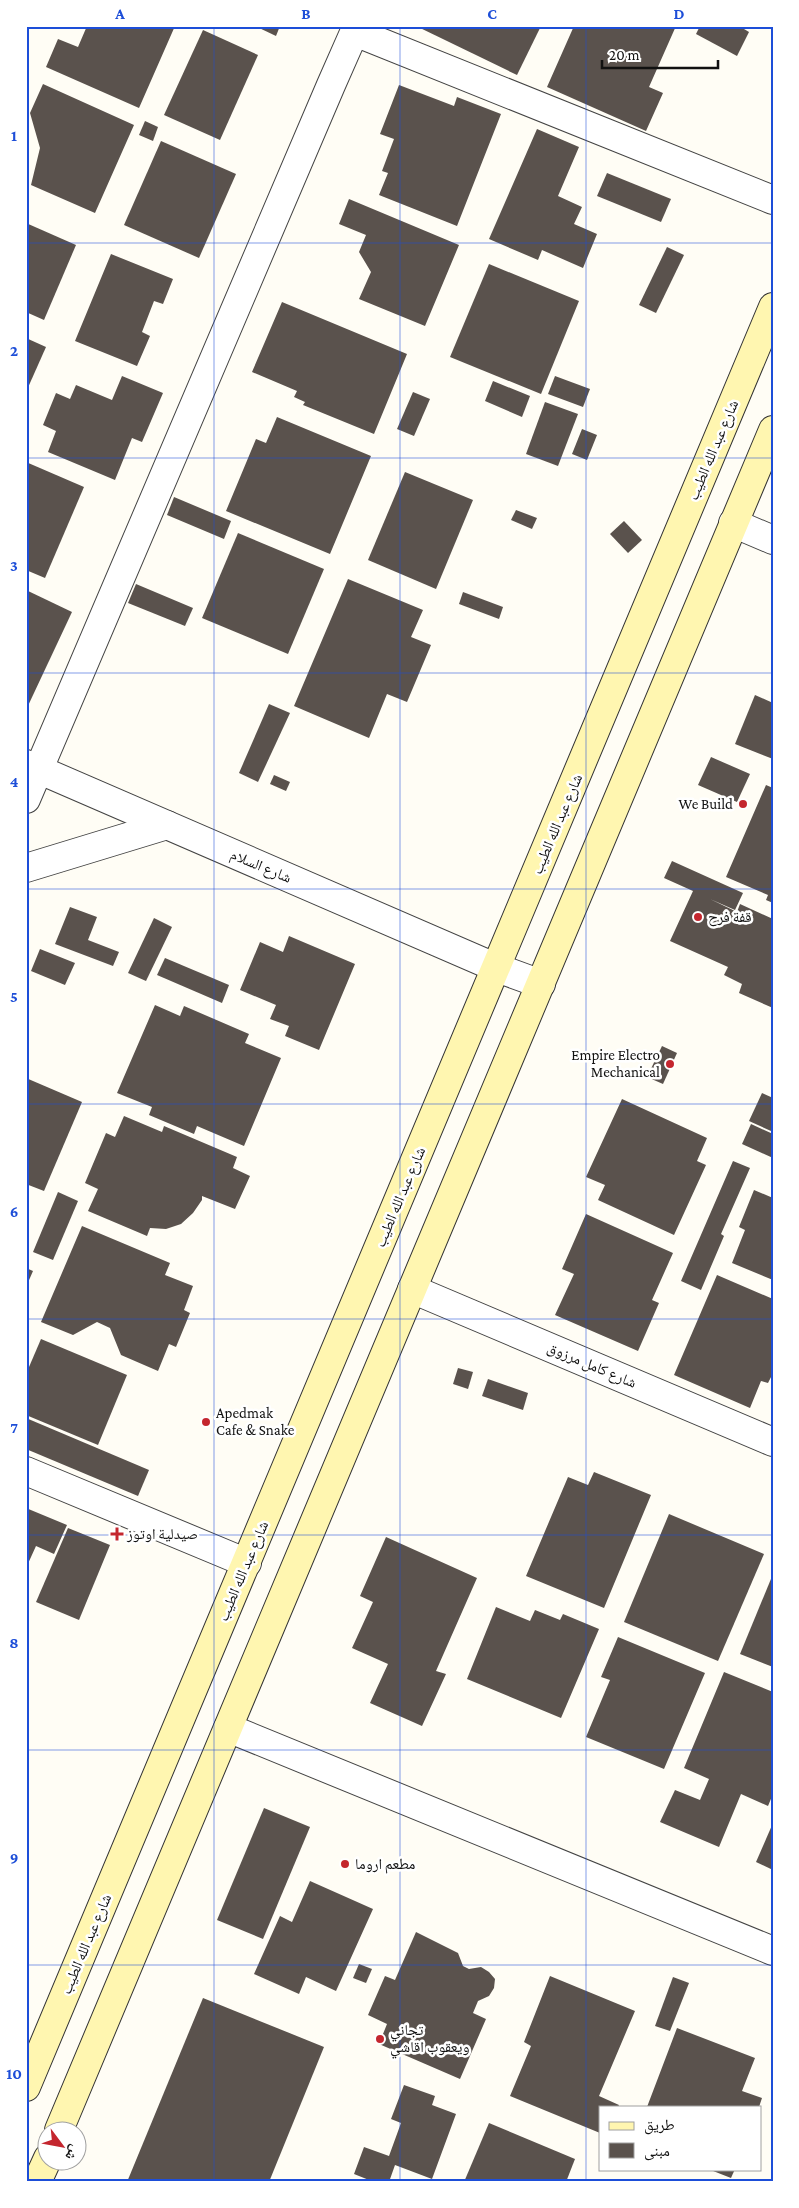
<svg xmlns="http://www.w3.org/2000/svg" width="799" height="2208" font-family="'Crimson Pro','Noto Naskh Arabic',serif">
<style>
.building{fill:#5a524d}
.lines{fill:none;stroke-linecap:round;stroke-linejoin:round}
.minor-casing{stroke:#444;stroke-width:30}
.tertiary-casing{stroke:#444;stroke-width:30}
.secondary-casing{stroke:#333;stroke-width:30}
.minor{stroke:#fff;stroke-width:28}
.tertiary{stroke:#fff;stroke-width:28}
.secondary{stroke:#fff6b0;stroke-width:28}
.grid{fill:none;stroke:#1d4ed8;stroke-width:1;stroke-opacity:0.55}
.poi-dot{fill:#c4262e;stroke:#fff;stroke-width:2}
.labels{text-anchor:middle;stroke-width:5;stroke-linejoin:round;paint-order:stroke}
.street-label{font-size:15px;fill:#111;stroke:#fff}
.poi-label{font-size:15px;fill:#111;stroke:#fff;text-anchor:start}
.neatline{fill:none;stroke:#1d4ed8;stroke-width:2}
.grid-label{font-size:16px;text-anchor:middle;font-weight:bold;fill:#1d4ed8}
</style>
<rect width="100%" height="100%" fill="#fffdf5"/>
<g class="building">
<polygon points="87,26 175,26 139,108 46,67 58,39 78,47"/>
<polygon points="255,26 280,26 276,36"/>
<polygon points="416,26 541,26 517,75"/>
<polygon points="574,26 676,26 649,87 663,93 646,131 547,87"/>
<polygon points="700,26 739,26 749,32 737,56 696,34"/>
<polygon points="203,30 258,55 220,140 164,115"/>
<polygon points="43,84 134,125 95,213 31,185 40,148 30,113"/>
<polygon points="399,85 454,106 457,97 501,114 457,226 379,195 388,173 382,171 394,139 380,134"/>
<polygon points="145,121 158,127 153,141 139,135"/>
<polygon points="537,129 579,147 558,196 582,207 574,224 597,234 583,268 542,250 538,260 489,239"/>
<polygon points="161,141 236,174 199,258 124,225"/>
<polygon points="607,173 671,199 661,222 597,196"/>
<polygon points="349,199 459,245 425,326 359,299 371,272 359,252 366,235 339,224"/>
<polygon points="26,223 76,245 44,320 26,312"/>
<polygon points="667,247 684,255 656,313 639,305"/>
<polygon points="111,254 173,279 163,304 154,301 142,332 150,336 137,366 75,341"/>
<polygon points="489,264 579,301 541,394 450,357"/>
<polygon points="282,302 407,354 374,434 303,405 305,402 294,397 297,391 252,372"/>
<polygon points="26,338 46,347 26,392"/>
<polygon points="122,376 163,393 142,442 132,438 115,480 48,452 56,431 43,425 56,393 70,399 76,385 112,400"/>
<polygon points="555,376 590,389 583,407 548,394"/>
<polygon points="493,381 530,396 522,417 485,401"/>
<polygon points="413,392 430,399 414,436 397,429"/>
<polygon points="545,402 578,414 558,466 526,454"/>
<polygon points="277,417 371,456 330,554 226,511 256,439 266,443"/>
<polygon points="582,429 597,435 587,460 572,454"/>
<polygon points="26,462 84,487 45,578 26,570"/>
<polygon points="405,472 473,500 436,589 368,560"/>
<polygon points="174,497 231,521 224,539 167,515"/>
<polygon points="516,510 537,518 532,529 511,520"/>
<polygon points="624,521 642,540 628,553 610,534"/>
<polygon points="238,533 324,569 288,654 202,618"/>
<polygon points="348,579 423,610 411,637 431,645 407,702 387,694 369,738 294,706"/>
<polygon points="136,584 193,608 185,626 128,603"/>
<polygon points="26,590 72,612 26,710"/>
<polygon points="463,592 503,607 499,619 459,604"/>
<polygon points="755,695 773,703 773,759 735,744"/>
<polygon points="269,704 290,713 258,782 239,773"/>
<polygon points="711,757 750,774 737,802 698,785"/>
<polygon points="274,775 290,782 286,791 270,784"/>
<polygon points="766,785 773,788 773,903 766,900 768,895 726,877"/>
<polygon points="672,861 743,893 735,910 710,899 737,912 740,904 773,919 773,1008 739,993 742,984 724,975 728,967 670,941 693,891 664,878"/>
<polygon points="70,907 97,917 88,940 119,952 113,966 55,944"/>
<polygon points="154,918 172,927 146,981 128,973"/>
<polygon points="289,936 355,964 319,1050 285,1036 289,1026 270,1019 276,1005 240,990 260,942 283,952"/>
<polygon points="40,949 75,963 65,985 31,971"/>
<polygon points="165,958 229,985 222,1003 157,975"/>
<polygon points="155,1005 180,1016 184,1006 249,1034 245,1043 281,1058 244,1146 197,1126 194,1134 149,1115 152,1107 117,1093"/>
<polygon points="662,1046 677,1053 663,1084 647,1077"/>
<polygon points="26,1078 82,1102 44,1191 26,1184"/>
<polygon points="762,1093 773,1098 773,1127 771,1131 749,1121"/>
<polygon points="622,1099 707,1138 697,1161 706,1165 674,1235 598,1200 605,1185 586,1177"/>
<polygon points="124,1116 162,1132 164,1126 237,1157 233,1168 250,1176 235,1209 202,1196 202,1200 193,1213 181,1224 166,1229 150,1228 147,1236 88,1211 98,1189 85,1183 106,1133 115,1137"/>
<polygon points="751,1124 773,1134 773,1158 742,1144"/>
<polygon points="733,1161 750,1168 721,1234 724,1236 701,1290 681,1281"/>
<polygon points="754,1190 773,1198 773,1280 732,1263 745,1230 739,1227"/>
<polygon points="58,1192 78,1201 53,1260 33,1252"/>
<polygon points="586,1214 673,1253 652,1300 659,1303 638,1351 555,1315 574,1274 562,1269"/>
<polygon points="82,1226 170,1263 165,1275 193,1286 184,1310 190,1313 176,1347 169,1344 158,1371 121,1355 110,1328 97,1322 73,1335 41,1322"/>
<polygon points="26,1268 33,1271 26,1287"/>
<polygon points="717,1275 773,1299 773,1373 768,1383 761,1381 750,1408 674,1375"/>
<polygon points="41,1339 127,1375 98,1445 26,1415 26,1374"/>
<polygon points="458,1368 473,1372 468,1389 453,1384"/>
<polygon points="488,1379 528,1393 523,1410 482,1396"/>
<polygon points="26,1418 149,1470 138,1496 26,1449"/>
<polygon points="594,1472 651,1495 604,1608 526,1576 568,1477 588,1485"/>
<polygon points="26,1508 67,1525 54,1554 36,1546 26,1568"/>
<polygon points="669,1514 764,1554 718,1661 624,1622"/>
<polygon points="68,1528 110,1545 79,1620 36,1602"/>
<polygon points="386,1537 477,1578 436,1671 446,1674 422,1726 370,1703 388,1664 352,1648 373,1602 360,1596"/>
<polygon points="773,1574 773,1667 740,1654"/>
<polygon points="496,1607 530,1621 535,1610 560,1620 563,1614 599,1629 561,1718 467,1679"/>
<polygon points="618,1637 705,1673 664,1769 586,1737 610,1680 601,1677"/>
<polygon points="724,1672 773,1692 773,1794 768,1806 741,1794 719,1847 660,1822 675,1790 700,1800 709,1779 684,1768"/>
<polygon points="264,1808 310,1827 263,1939 217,1920"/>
<polygon points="773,1823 773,1870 756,1862"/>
<polygon points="310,1881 373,1909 336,1991 306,1977 299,1994 254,1974 280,1916 292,1922"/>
<polygon points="416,1932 458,1953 463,1966 469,1969 481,1967 489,1972 495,1979 494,1988 489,1996 478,2001 473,2013 486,2019 460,2079 379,2044 387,2024 368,2015 385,1976 395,1980"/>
<polygon points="359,1964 372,1969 366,1983 353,1978"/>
<polygon points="550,1976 635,2011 599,2096 619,2105 618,2107 600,2107 600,2133 510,2096 531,2046 524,2042"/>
<polygon points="673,1977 689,1983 670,2031 655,2026"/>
<polygon points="203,1998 324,2047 269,2182 127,2182"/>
<polygon points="677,2028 755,2058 742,2091 762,2098 759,2107 647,2107"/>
<polygon points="404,2085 435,2096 432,2105 456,2114 432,2179 395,2165 389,2182 374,2182 354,2174 364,2147 389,2156 401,2123 391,2119"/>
<polygon points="489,2123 575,2159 566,2182 464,2182"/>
<polygon points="708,2169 735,2169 731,2178"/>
</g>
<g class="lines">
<g class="minor-casing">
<g id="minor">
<polyline points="355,32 773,200"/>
<polyline points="733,523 773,540"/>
<polyline points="26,799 331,85 357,26"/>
<polyline points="26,868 167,825"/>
<polyline points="412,1289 773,1442"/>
<polyline points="26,1471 247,1563"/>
<polyline points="228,1728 773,1951"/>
</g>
</g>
<g class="tertiary-casing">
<polyline id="tertiary" points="26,764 497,968 541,984"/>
</g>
<g class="secondary-casing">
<g id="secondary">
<polyline points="26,2087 773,307"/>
<polyline points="59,2130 773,430"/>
<polyline points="37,2182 48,2158"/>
</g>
</g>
<use href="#minor" class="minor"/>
<use href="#tertiary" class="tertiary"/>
<use href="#secondary" class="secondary"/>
</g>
<path class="grid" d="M214,26V2182M400,26V2182M586,26V2182M26,243H773M26,458H773M26,673H773M26,889H773M26,1104H773M26,1319H773M26,1535H773M26,1750H773M26,1965H773"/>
<g class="poi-dot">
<circle cx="743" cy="804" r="5"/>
<circle cx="698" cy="917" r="5"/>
<circle cx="670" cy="1064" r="5"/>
<circle cx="206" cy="1422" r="5"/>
<path d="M114.5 1526.5h5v5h5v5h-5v5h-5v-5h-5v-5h5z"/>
<circle cx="345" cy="1864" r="5"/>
<circle cx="380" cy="2039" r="5"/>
</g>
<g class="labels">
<g class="street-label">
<text transform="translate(713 450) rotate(-67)" y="5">شارع عبد الله الطيب</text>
<text transform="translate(557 824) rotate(-67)" y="5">شارع عبد الله الطيب</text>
<text transform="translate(261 866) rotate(23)" y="5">شارع السلام</text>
<text transform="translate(400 1197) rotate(-67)" y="5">شارع عبد الله الطيب</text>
<text transform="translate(592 1365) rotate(23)" y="5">شارع كامل مرزوق</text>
<text transform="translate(243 1571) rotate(-67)" y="5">شارع عبد الله الطيب</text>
<text transform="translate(86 1944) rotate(-67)" y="5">شارع عبد الله الطيب</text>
</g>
<g class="poi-label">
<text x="733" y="809" text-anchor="end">We Build</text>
<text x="708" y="922">قفة فرح</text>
<text x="660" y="1060" text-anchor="end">Empire Electro<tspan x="660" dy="17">Mechanical</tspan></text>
<text x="216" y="1418">Apedmak<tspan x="216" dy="17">Cafe &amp; Snake</tspan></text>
<text x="127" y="1539">صيدلية اوتوز</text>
<text x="355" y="1869">مطعم اروما</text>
<text x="390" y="2035">تجاني<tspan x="390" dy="17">ويعقوب اقاشي</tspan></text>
</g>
</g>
<rect width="799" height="2208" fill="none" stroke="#ffffff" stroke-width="55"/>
<rect x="599" y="2106" width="162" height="65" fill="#ffffff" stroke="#a0a0a0"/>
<rect x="609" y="2122" width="25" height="8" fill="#fff6b0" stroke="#a0a0a0"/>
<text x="644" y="2130" font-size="15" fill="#111111">طريق</text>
<rect x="609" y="2143" width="25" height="15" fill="#5a524d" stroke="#a0a0a0"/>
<text x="644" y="2156" font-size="15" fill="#111111">مبنى</text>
<g transform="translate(62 2146) rotate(122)"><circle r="24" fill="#ffffff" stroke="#a0a0a0"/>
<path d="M0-4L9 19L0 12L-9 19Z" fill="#c4262e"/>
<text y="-8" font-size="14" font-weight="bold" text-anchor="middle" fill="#111111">ش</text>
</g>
<path d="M602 60v8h116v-8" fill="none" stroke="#111111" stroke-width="2.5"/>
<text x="609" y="60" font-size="15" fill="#111111" stroke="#ffffff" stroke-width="4" paint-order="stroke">20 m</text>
<rect x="28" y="28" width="744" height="2152" class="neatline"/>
<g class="grid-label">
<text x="120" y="19">A</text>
<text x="306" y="19">B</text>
<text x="492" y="19">C</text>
<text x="679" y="19">D</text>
<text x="14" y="141">1</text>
<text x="14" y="356">2</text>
<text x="14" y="571">3</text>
<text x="14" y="787">4</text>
<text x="14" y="1002">5</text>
<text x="14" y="1217">6</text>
<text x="14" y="1433">7</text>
<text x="14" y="1648">8</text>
<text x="14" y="1863">9</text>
<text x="14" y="2079">10</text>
</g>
</svg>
